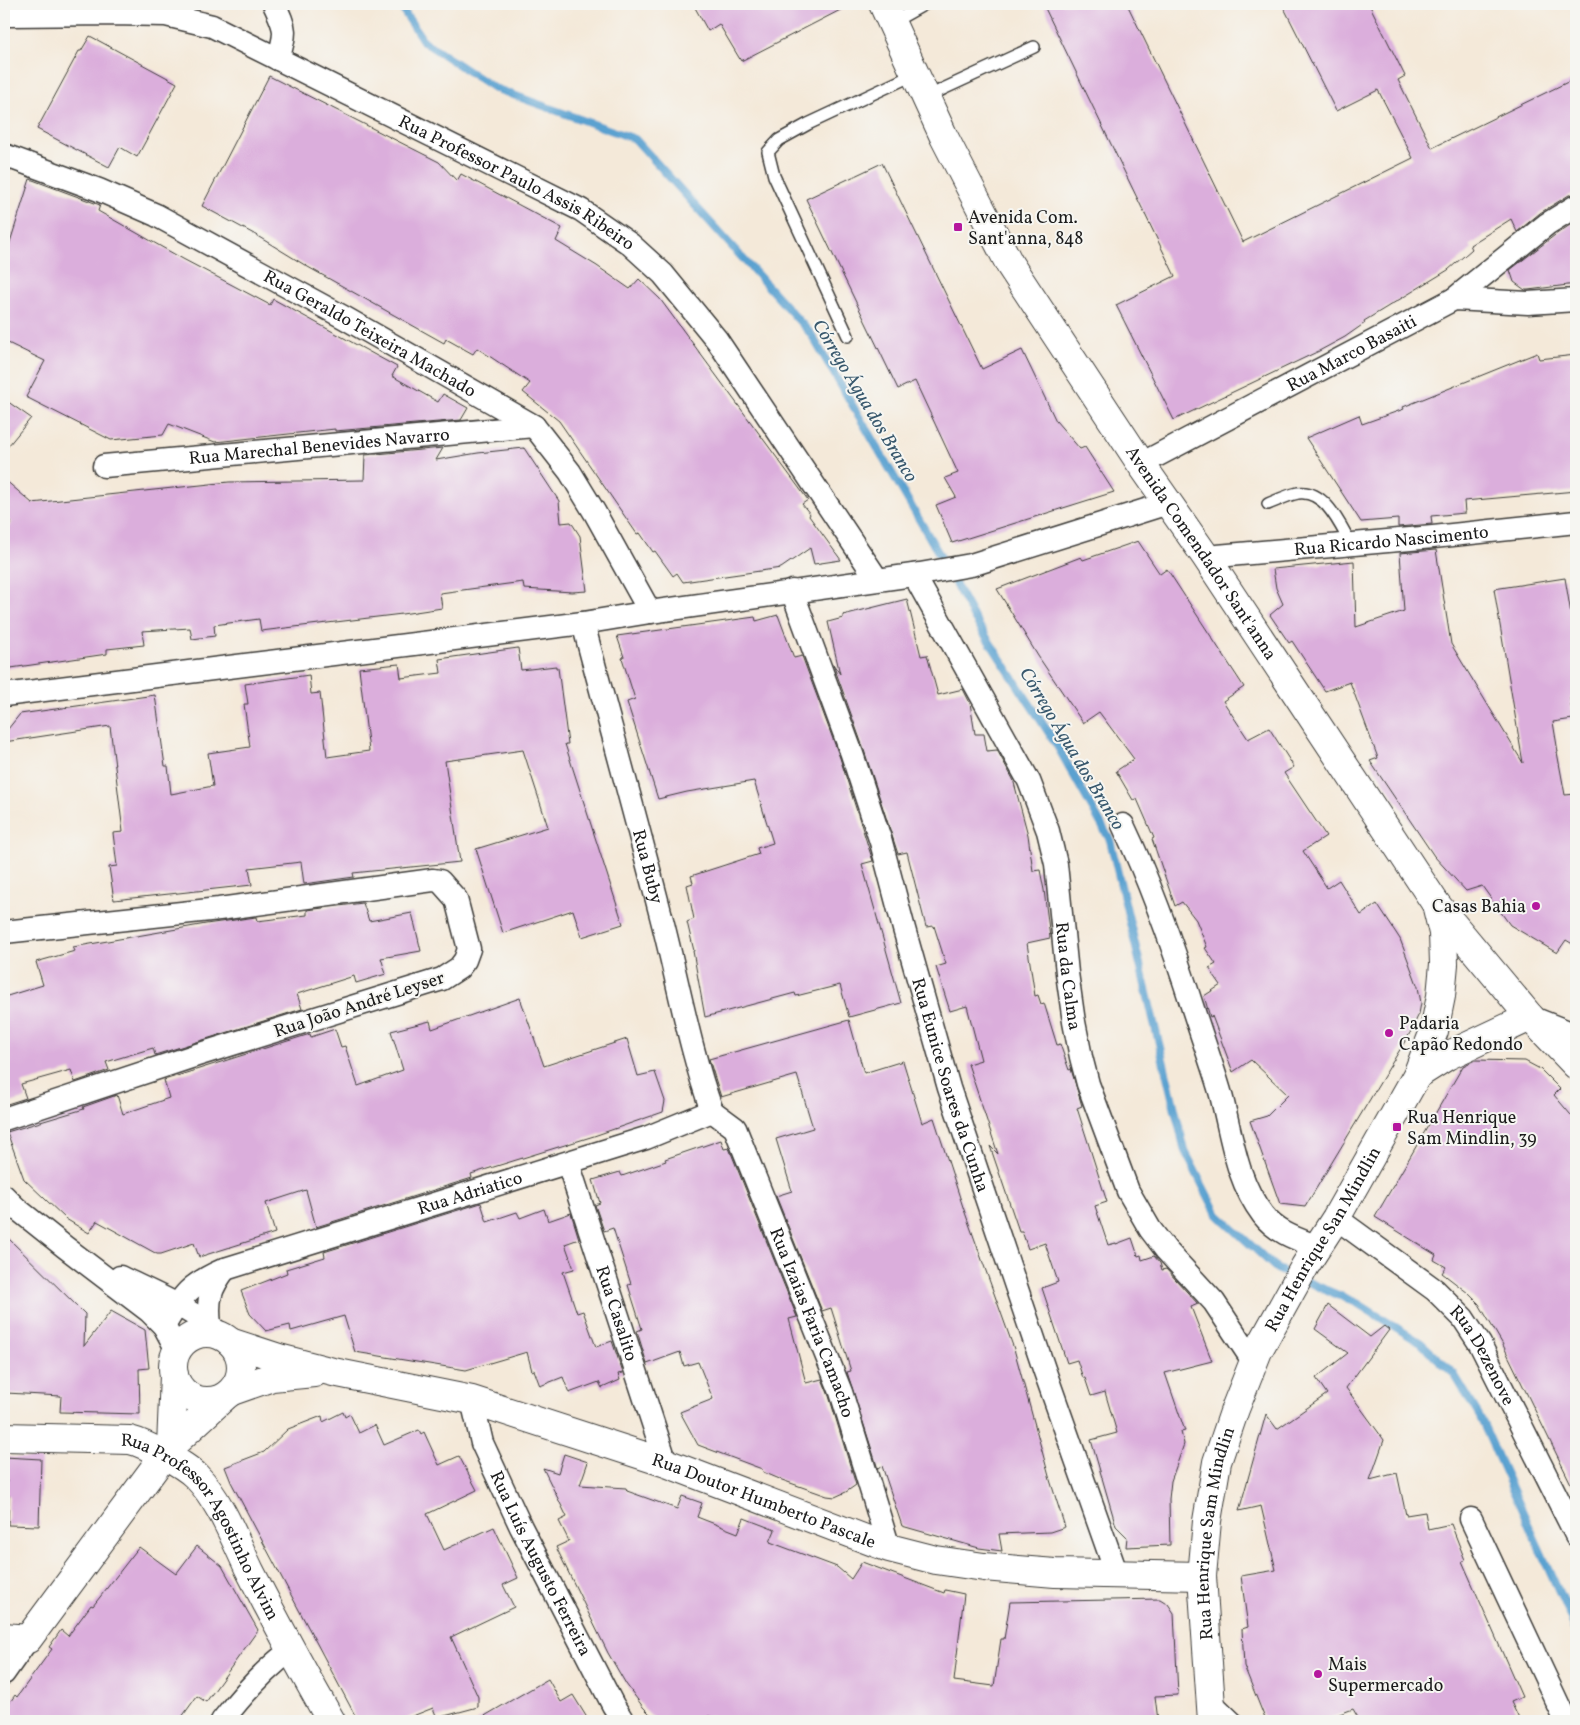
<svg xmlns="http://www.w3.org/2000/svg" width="1580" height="1725" font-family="Vollkorn,serif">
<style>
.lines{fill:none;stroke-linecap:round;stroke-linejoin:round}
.stream{stroke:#5aa1d0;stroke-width:8}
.building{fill:#dbaedc}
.service-casing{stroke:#3c3b38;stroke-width:14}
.minor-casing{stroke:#3c3b38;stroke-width:25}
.tertiary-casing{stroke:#3c3b38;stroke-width:30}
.secondary-casing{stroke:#3c3b38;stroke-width:30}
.primary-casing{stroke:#3c3b38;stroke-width:30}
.service{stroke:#fff;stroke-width:11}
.minor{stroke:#fff;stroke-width:22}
.tertiary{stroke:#fff;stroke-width:28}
.secondary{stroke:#fff;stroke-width:28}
.primary{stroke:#fff;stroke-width:28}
.poi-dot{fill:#b5179e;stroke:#f6f6f2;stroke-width:2}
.labels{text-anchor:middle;stroke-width:4;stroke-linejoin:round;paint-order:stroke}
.street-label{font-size:18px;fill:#1c1c1c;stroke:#f6f6f2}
.poi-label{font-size:18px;fill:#1c1c1c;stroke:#f6f6f2;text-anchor:start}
.water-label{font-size:19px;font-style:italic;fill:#38586d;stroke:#f6f6f2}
</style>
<rect width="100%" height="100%" fill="#f6f6f2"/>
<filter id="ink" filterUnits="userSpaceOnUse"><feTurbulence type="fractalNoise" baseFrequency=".02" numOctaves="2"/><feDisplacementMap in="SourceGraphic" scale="10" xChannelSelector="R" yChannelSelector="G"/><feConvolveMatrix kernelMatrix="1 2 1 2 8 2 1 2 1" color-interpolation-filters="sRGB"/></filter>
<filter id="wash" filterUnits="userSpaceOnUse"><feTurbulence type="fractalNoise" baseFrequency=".0096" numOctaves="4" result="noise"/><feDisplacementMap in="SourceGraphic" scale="20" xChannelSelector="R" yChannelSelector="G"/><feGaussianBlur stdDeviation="1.12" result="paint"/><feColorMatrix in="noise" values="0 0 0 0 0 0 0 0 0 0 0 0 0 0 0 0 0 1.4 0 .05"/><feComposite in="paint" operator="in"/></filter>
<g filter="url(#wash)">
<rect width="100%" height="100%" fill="#f4e9d9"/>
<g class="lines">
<polyline class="stream" points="399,4 424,42 494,88 635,139 811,334 938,552 974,618 1056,744 1110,840 1185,1151 1217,1214 1277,1269 1357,1303 1421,1343 1454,1374 1480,1417 1576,1630"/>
</g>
<g id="blocks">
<g class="building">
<polygon points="693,4 852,4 741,61 719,24 708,31"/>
<polygon points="1043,4 1127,4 1243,242 1413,158 1378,90 1336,111 1282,4 1369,4 1405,76 1398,80 1432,148 1576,78 1576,193 1569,195 1540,213 1517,232 1511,219 1470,245 1472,249 1448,270 1364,321 1365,323 1345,337 1319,351 1174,420 1116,305 1175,276"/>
<polygon points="90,36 177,83 137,157 120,147 109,167 37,129 79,51 81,51"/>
<polygon points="269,76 439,162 457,181 461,174 562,228 556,241 597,266 630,289 639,279 660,299 808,500 802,504 810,514 809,516 841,560 814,564 810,548 781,568 683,582 677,573 673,576 655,551 653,552 640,533 637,534 559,421 523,392 530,383 477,348 473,354 446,339 444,343 308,267 254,234 202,206"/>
<polygon points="882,163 982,369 1022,350 1056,421 1080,449 1085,447 1114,492 952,543 936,505 956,497 945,478 958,473 915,381 898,389 806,199"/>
<polygon points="30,179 100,205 98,211 183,259 270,305 273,299 397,367 392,376 438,402 443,394 468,408 461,420 335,431 335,429 215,442 169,424 163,435 111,440 26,397 45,361 4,341 4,261"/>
<polygon points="1576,221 1576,284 1528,290 1525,290 1514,282 1510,270 1555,235"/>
<polygon points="1537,353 1539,359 1576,355 1576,491 1464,501 1465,513 1431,516 1432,524 1398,527 1398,519 1361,522 1306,438 1359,415 1362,424 1404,409 1403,407"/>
<polygon points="4,399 31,418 4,451"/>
<polygon points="443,448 436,460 478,453 524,448 559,501 561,523 571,522 580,536 587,591 572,592 524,589 523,582 440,593 442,608 402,614 261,631 259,619 214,625 215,636 192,639 190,628 142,631 144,645 107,649 107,654 4,669 4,532 12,523 4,516 4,479 32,503 229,482 364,480 365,455"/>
<polygon points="1138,541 1160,574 1167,569 1244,687 1223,701 1248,739 1269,728 1294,767 1284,773 1326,836 1303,851 1327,888 1339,880 1361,915 1377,904 1400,939 1418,987 1421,1003 1419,1014 1410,1033 1305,1207 1280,1204 1250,1121 1267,1116 1288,1095 1251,1060 1233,1072 1212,1016 1210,1017 1204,996 1221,985 1209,968 1216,964 1205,948 1207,947 1196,920 1182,902 1175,906 1152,839 1154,838 1137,799 1133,800 1116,771 1134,759 1099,712 1083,723 1038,656 997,589 1081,557 1083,560"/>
<polygon points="1436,550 1451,644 1523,763 1494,589 1565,578 1576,644 1576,697 1570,698 1573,719 1553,722 1558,752 1557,752 1565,795 1576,794 1576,946 1566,940 1557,953 1510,925 1482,886 1466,891 1434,856 1370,761 1378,758 1350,682 1325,691 1292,641 1289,643 1270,615 1283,604 1276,588 1273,569 1354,561 1356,627 1404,611 1400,553"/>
<polygon points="907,599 921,656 927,655 938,695 963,689 970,703 975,734 984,734 987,751 997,750 1013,779 1028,835 1033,871 1040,870 1044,890 1050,938 1027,943 1035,996 1038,995 1041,1004 1044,1003 1057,1045 1060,1044 1069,1070 1071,1069 1082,1106 1077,1108 1107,1202 1095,1206 1108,1245 1116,1243 1116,1244 1132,1238 1138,1256 1141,1255 1142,1260 1154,1256 1160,1263 1162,1270 1166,1269 1198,1304 1191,1307 1212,1361 1165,1373 1185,1431 1181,1432 1184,1444 1171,1481 1169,1499 1170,1545 1126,1547 1127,1537 1116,1526 1091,1440 1117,1433 1105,1392 1091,1396 1085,1378 1083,1378 1077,1360 1067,1363 1042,1288 1058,1282 1045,1243 1028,1249 1022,1231 1019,1231 990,1146 998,1154 968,1064 981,1060 967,1006 950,1011 936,967 946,964 934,926 926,927 907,852 898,854 864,750 833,664 840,674 828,622 843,618 843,615"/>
<polygon points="778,615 794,658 802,656 840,758 868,846 873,861 862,864 901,1003 849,1017 840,985 796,996 795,993 705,1017 693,951 694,951 687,922 694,919 687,885 693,883 691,876 759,854 757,848 773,843 754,781 687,792 658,799 627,702 635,699 622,658 624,657 617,636 755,617 756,621"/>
<polygon points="518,648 521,670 556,666 556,668 558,668 568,744 565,744 623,924 582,937 573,910 503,933 476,849 548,827 523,750 445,761 460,862 353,873 354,877 304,884 301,862 249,868 252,885 114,900 109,867 117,866 113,833 123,832 110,726 4,742 4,734 20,714 155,695 165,766 168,766 171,794 213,786 208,753 250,747 244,704 248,704 245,684 309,675 311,694 320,693 327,757 369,751 359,668 399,664 401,678 441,673 439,659"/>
<polygon points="363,903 369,921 412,913 421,951 381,958 386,974 356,983 354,976 297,994 302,1009 155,1055 153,1048 106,1062 109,1070 75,1082 71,1070 21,1084 26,1098 4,1105 4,997 43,985 36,962 75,951 73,947 206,924 256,917 257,921 307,915 307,910"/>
<polygon points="520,998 544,1066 627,1039 638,1076 655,1072 665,1101 663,1112 594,1136 471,1174 472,1178 316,1227 306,1190 266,1203 275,1233 199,1257 194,1243 161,1254 157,1254 97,1221 89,1233 66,1219 24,1179 7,1132 84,1109 83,1107 117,1095 123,1114 169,1098 164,1080 310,1034 311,1037 335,1029 341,1047 345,1046 358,1086 403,1070 391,1031 430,1021 432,1029"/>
<polygon points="849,1020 864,1073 903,1061 922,1123 934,1118 963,1207 1014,1349 1050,1480 1065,1527 1050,1532 999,1534 1002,1551 979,1548 902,1526 882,1466 878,1469 847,1372 851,1371 831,1308 822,1311 776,1196 792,1191 776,1139 813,1128 797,1075 721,1097 709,1059"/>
<polygon points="1475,1060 1525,1061 1540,1069 1560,1089 1554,1095 1576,1121 1576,1494 1502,1343 1479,1304 1468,1293 1442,1273 1446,1267 1434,1260 1436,1255 1375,1217 1463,1066"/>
<polygon points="721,1140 724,1149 729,1148 797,1317 789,1319 806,1383 822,1379 829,1396 856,1485 846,1492 835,1497 827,1496 782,1480 763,1472 762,1469 698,1445 680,1412 713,1399 698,1362 684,1366 680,1352 647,1364 637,1331 642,1329 628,1285 631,1284 613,1228 604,1231 595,1205 600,1203 593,1180 620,1172 622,1176 666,1161 665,1159"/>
<polygon points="481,1203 487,1222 517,1212 520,1218 544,1209 548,1221 571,1213 579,1239 565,1244 574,1269 563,1272 577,1313 583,1311 596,1347 612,1341 623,1373 618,1374 620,1380 602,1388 599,1382 569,1393 563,1377 540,1386 534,1370 532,1371 527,1352 466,1370 355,1352 344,1316 291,1331 290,1325 266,1331 250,1314 241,1291 287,1273 286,1269 325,1257 324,1252"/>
<polygon points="4,1234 85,1314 84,1346 111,1311 145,1330 149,1368 139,1369 140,1414 60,1412 61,1396 6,1393 9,1325 4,1325"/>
<polygon points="1328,1305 1370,1337 1384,1326 1389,1330 1346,1388 1384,1440 1370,1480 1397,1473 1406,1515 1425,1512 1428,1529 1451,1524 1465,1560 1462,1561 1522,1697 1511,1702 1520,1721 1360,1721 1353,1709 1321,1721 1266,1721 1244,1666 1242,1629 1248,1627 1241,1576 1276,1570 1261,1506 1239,1511 1266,1414 1277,1429 1327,1394 1316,1378 1348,1353 1315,1329"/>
<polygon points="343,1412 345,1417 350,1414 359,1433 375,1425 384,1445 419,1430 421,1434 424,1432 439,1465 459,1456 477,1490 427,1514 444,1550 494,1527 511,1563 518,1578 503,1585 514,1607 451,1637 478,1697 478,1707 437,1718 433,1708 400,1721 358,1721 231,1482 225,1467 264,1452 288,1429 322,1416 323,1422"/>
<polygon points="564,1454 588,1462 580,1485 626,1488 627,1491 677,1509 682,1496 702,1503 697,1517 738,1533 744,1518 775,1530 770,1542 837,1567 851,1579 862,1562 944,1593 945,1590 964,1594 954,1681 994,1686 1001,1639 1004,1639 1010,1602 1160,1599 1168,1604 1174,1613 1178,1695 1155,1696 1158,1721 741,1721 708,1716 708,1721 657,1721 643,1707 626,1684 608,1653 556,1547 569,1541 559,1521 567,1517 543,1468 558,1473"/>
<polygon points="4,1457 41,1459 39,1526 8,1525 9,1495 6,1495 7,1481 4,1481"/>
<polygon points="197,1546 222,1566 258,1630 206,1702 197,1696 179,1721 13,1721 4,1714 4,1711 15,1695 17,1697 52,1649 49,1647 61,1630 68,1636 91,1605 93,1606 139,1547 176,1574"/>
<polygon points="548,1679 561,1702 573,1695 589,1721 476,1721"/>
</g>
</g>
</g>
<g filter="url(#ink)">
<use href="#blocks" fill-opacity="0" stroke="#3c3b38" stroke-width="1"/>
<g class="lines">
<g class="service-casing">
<g id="service">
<polyline points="893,22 925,4"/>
<polyline points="926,98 943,89 1034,47"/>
<polyline points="848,336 774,176 768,152 779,140 808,124 915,74"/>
<path d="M1268,504C1278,500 1288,495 1298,493C1325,489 1340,525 1351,544"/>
<polyline points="1214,1698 1238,1721"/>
</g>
</g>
<g class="minor-casing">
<g id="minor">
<path d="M274,4C286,29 287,32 278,59"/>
<path id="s1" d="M8,15L111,14L166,15L212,26L581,210L630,244L663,274L717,340L877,579"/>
<path id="s2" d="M4,155L99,190L156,215L345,318L534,426L570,472L595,513L650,612"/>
<polyline points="1454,299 1547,224 1576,206"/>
<path id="s3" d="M1141,464L1454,299L1528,303L1576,300"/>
<path id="s4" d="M104,466L534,426"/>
<path id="s5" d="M1206,557L1433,537L1576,522"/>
<path id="s6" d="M914,575L1029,781L1048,831L1056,864L1067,973L1074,1022L1081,1057L1088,1084L1128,1191L1150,1229L1166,1250L1214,1302L1253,1361"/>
<path id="s7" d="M792,591L852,754L881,842L904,929L949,1088L1044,1369L1117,1575"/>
<path id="s8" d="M583,623C609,721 636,818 661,916C678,981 689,1047 712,1111"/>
<polyline points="4,695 583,623 650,612 920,574 971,565 1168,503"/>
<path d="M1123,825C1152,886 1174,949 1194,1012C1203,1040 1213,1067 1221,1095C1232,1137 1236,1180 1263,1215C1277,1233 1297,1239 1318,1247"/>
<polyline points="4,932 219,909 433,880 440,881 456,899 469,949 465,960 459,968 442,979 197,1055 4,1119"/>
<polyline points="1533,1018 1576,1035"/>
<path id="s9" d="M712,1111L735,1128L841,1392L889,1548"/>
<path id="s10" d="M568,1163L666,1463"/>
<polyline points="4,1196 16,1208 65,1247 149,1311 164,1326 177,1350"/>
<path id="s11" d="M1336,1218L1435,1290L1463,1318L1480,1344L1576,1535"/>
<path d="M120,1277C155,1294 193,1309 222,1336"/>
<path d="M210,1325C207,1299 210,1289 225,1269"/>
<path id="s12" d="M164,1326C183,1294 190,1284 225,1269L646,1138L712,1111"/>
<path id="s13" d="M472,1400L482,1443L521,1527L613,1705L623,1721"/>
<polyline points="1471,1519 1566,1721"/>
<polyline points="4,1673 28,1639"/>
<path d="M222,1721C242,1695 264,1670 291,1650"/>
</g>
</g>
<g class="tertiary-casing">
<g id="tertiary">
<circle cx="207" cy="1367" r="34"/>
<path id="s14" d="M230,1342L279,1358L333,1372L472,1400L666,1463L889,1548L936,1560L984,1567L1055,1573L1202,1576"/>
<polyline points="232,1391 272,1377 314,1373"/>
<path id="s15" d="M4,1437L130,1440C146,1444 184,1464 196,1476C220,1500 235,1540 250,1571C276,1622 303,1672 331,1721"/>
<polyline points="171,1446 174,1375"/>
<polyline points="4,1637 28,1639 171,1446 223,1398"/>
</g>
</g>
<g class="secondary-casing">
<g id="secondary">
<polyline points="1417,1075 1447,1056 1530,1017"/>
<path id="s16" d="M1212,1721L1202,1576L1207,1521L1217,1462L1235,1409L1258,1351L1305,1266L1336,1218L1417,1075L1434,1031L1441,996L1444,964L1443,933L1436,904"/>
</g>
</g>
<g class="primary-casing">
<g id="primary">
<path id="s17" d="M883,4L944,137L1010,265L1141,464L1206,557L1436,904L1530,1017L1576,1065"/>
</g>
</g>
<use href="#service" class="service"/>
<use href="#minor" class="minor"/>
<use href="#tertiary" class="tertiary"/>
<use href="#secondary" class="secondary"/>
<use href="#primary" class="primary"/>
</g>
</g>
<g class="poi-dot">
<rect x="953" y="222" width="10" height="10" rx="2.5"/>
<circle cx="1536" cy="906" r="5"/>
<circle cx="1389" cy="1033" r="5"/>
<rect x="1392" y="1122" width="10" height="10" rx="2.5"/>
<circle cx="1318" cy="1674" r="5"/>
</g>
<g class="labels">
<g class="street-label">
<text dy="6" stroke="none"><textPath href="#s1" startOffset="548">Rua Professor Paulo Assis Ribeiro</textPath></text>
<text dy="6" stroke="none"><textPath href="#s2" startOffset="408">Rua Geraldo Teixeira Machado</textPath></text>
<text dy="6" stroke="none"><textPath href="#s3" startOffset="238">Rua Marco Basaiti</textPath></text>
<text dy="6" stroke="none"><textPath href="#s4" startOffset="216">Rua Marechal Benevides Navarro</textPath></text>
<text dy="6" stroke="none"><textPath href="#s5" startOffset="186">Rua Ricardo Nascimento</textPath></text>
<text dy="6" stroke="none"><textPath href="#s17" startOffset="636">Avenida Comendador Sant'anna</textPath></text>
<text dy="6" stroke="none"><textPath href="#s8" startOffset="252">Rua Buby</textPath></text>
<text dy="6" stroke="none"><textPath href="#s6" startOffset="436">Rua da Calma</textPath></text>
<text transform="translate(359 1004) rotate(-18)" y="6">Rua João André Leyser</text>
<text dy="6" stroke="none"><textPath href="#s7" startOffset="519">Rua Eunice Soares da Cunha</textPath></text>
<text dy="6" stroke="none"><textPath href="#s12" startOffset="342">Rua Adriatico</textPath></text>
<text dy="6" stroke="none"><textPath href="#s16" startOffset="508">Rua Henrique San Mindlin</textPath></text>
<text dy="6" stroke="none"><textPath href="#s10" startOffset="158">Rua Casalito</textPath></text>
<text dy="6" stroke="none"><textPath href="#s9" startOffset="238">Rua Izaias Faria Camacho</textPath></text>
<text dy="6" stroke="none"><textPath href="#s11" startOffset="204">Rua Dezenove</textPath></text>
<text dy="6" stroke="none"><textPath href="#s14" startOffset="558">Rua Doutor Humberto Pascale</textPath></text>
<text dy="6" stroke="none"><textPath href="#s15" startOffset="241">Rua Professor Agostinho Alvim</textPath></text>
<text dy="6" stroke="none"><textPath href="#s16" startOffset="189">Rua Henrique Sam Mindlin</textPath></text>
<text dy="6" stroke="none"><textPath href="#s13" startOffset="178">Rua Luís Augusto Ferreira</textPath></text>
</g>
<g class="poi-label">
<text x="968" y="223">Avenida Com.<tspan x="968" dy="21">Sant'anna, 848</tspan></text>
<text x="1526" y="912" text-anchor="end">Casas Bahia</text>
<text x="1399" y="1029">Padaria<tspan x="1399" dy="21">Capão Redondo</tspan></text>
<text x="1407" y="1123">Rua Henrique<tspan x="1407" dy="21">Sam Mindlin, 39</tspan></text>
<text x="1328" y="1670">Mais<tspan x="1328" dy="21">Supermercado</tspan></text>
</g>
<g class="water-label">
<text transform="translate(866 400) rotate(59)" y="7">Córrego Água dos Branco</text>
<text transform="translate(1073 748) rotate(59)" y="7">Córrego Água dos Branco</text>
</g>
</g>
<rect width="1580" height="1725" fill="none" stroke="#f6f6f2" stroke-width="20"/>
</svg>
